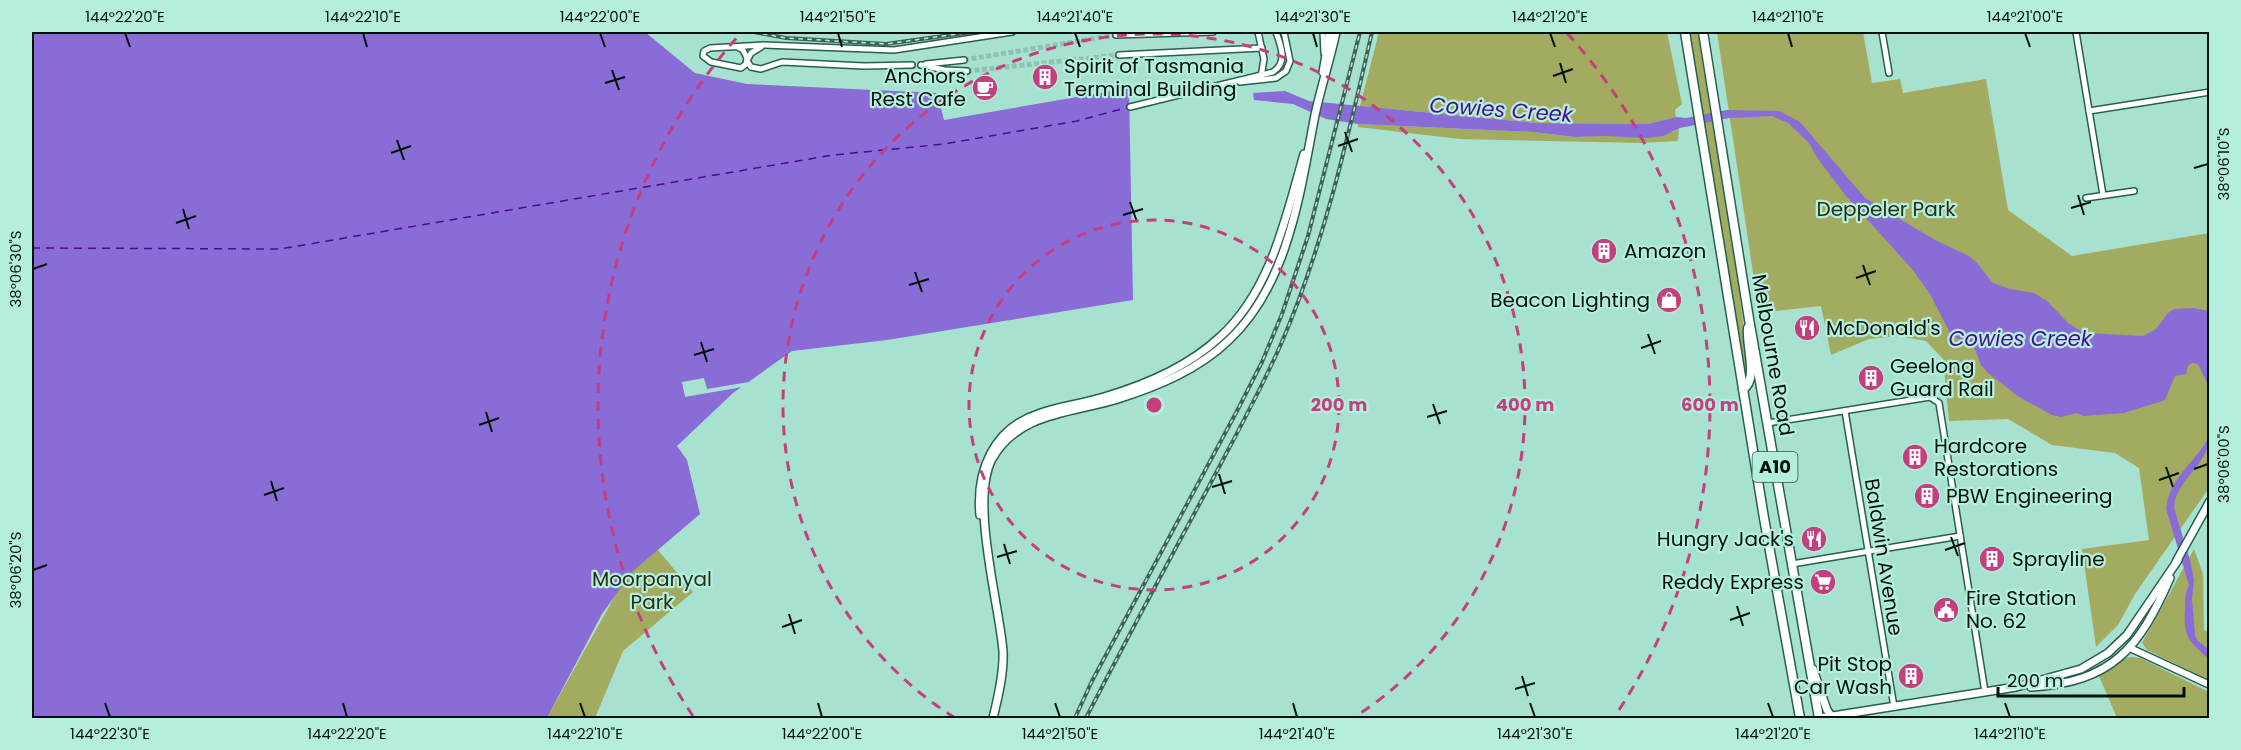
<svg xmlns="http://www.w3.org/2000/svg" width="2241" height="750" font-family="Poppins,sans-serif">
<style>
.green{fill:#a2ab5f}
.water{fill:#8a6cd7}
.pier{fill:#a7e2d1}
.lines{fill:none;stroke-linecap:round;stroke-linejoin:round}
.ferry{stroke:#490b92;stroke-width:1.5;stroke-dasharray:8 6;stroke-linecap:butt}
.minor-tunnel{stroke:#8ec2b3;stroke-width:5;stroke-dasharray:5 2.5;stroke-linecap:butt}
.minor-casing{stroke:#265f51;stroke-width:8}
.tertiary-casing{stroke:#265f51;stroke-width:9}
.secondary-casing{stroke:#265f51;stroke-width:10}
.trunk-casing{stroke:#265f51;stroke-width:11}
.minor{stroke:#fff;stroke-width:5}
.tertiary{stroke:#fff;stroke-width:6}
.secondary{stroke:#fff;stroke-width:7}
.trunk{stroke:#fff;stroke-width:8}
.rail-casing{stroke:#406157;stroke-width:4}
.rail{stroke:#b4efde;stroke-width:1.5;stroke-dasharray:4.5;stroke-linecap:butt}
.ticks{fill:none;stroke:#00100b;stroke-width:2}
.ring{fill:none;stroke:#c53e7f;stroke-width:3;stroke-dasharray:10 8}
.labels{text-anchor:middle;stroke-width:4.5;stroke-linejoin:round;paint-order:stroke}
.shield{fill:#b4efde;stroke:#36534a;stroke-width:1.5}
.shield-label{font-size:18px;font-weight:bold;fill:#00100b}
.poi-label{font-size:20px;fill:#00100b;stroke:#b4efde;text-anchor:start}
.park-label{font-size:20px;fill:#2a2d16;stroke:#b4efde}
.street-label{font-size:20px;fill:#00100b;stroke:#b4efde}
.water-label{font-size:21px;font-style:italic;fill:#490b92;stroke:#b4efde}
.centre{fill:#c53e7f;stroke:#b4efde;stroke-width:3}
.ring-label{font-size:18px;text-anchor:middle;font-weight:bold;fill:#c53e7f;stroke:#b4efde;stroke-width:4.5;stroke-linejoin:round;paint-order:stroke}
.neatline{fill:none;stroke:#00100b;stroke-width:2}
.ticks-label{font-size:15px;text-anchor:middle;fill:#00100b}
</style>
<rect width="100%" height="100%" fill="#a7e2d1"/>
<g class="green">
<polygon points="1379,32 1667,32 1682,104 1675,110 1676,117 1648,124 1537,123 1360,106"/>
<polygon points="1690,32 1697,32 1698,34 1739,288 1749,371 1746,380"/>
<polygon points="1717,32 1863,32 1872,83 1900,79 1903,93 1986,79 2008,210 2072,256 2209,233 2209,488 2135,594 2118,625 2096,647 2082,549 2149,540 2139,468 2115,453 2052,445 2008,419 1949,421 1943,359 1926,341 1898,336 1869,339 1831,355 1821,306 1759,313"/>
<polygon points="1358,124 1533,132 1575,137 1673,132 1679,128 1678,141 1641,143 1460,139 1358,127"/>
<polygon points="2194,549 2203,574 2204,630 2209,632 2209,680 2147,650 2142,643"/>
<polygon points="658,550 693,592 623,651 595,718 547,718 616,594 632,571"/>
<polygon points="2132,657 2140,658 2209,692 2209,718 2117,718 2099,676 2124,658"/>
</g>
<g class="water">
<polygon points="32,32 645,32 695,73 747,84 937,93 944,120 1129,88 1133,300 887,340 792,351 733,393 677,446 687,460 700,514 632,572 602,614 547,718 32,718"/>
<polygon points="1285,91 1309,101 1537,123 1648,124 1676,117 1686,118 1727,110 1779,111 1800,122 1865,198 1935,240 1969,256 1977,263 1993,283 2010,289 2034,293 2047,301 2068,323 2084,333 2143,336 2156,329 2168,313 2174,309 2193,308 2209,311 2209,387 2198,364 2192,363 2188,366 2186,374 2175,376 2165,400 2124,413 2083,416 2077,413 2061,417 2052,415 2019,397 1988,373 1981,365 1974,347 1951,335 1930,294 1912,269 1846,196 1818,159 1809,143 1788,123 1772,116 1729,118 1680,128 1663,136 1648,138 1604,136 1575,137 1533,132 1358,124 1326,119 1293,104 1254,100 1253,93"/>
<path d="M2209,437C2209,465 2175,480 2174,508L2190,560L2194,580L2192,599L2195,635L2197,640L2209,650V659C2189,642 2183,637 2185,609C2185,600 2185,594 2189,585L2166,509C2170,477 2194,464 2209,437Z"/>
</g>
<polygon class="pier" points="704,378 707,389 755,381 748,386 685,397 682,382"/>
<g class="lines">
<polyline class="ferry" points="32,248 280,249 833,155 944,144 1077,121 1129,107"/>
<g class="minor-tunnel">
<polyline points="964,60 1116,35"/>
<polyline points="967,71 1119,55"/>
</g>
<g class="minor-casing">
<g id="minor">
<polyline points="1258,32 1264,59 1261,77"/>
<polyline points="1323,32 1324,53"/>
<polyline points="1882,32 1889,73"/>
<polyline points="2076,32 2103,195"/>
<polyline points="1116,35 1213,32"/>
<polyline points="738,47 743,50 747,58 746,64 741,68 711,62 703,56 704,51 710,48 764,45 894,50 1012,32"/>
<polyline points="1119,55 1262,48"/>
<polyline points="747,61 751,67 761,69 782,62 864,66 912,65"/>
<polyline points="747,61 751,53 761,47"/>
<polyline points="926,64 964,60"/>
<polyline points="921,65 945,70 967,71"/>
<polyline points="1240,82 1276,78 1286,71 1290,61 1284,32"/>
<path d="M1130,107L1273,72C1288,62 1281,46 1276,32"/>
<polyline points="2089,111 2210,92"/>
<polyline points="2086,198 2134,191"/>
<polyline points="1845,411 1894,707"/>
<polyline points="1768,423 1930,397 1939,403 1985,692"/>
<polyline points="1792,564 1960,536"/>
</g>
</g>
<g class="tertiary-casing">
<polyline id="tertiary" points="2130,648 2210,685"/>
</g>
<g class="secondary-casing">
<g id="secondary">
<polyline points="1323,72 1330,32"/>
<path d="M980,515C976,471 993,429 1038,414C1059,406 1082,404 1104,397C1145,385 1189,366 1220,337C1271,291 1286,217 1304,154"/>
<polyline points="2176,562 2210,501"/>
<polyline points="1813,669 1827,710 1832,717"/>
<path d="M2031,687C2113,682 2139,648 2170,578"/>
<path d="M993,718C998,698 1004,673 1003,651C999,603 970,501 992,459C1018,412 1073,413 1118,399C1158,386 1198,370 1229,340C1289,283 1300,192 1315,115C1321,87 1330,60 1336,32"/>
<polyline points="1820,718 2016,687 2081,669 2108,653 2127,635 2178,560"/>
</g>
</g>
<g class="trunk-casing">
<g id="trunk">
<polyline points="1685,32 1764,518 1800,718"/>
<polyline points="1703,32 1749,319 1819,718"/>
<path d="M1743,389C1759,379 1746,346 1748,328"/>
</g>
</g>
<use href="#minor" class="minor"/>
<use href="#tertiary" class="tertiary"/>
<use href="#secondary" class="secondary"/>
<use href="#trunk" class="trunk"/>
<g class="rail-casing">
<g id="rail">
<polyline points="754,32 786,38 886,44 972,32"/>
<polyline points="1075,718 1092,681 1237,411 1262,362 1282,314 1308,236 1360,32"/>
<path d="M1086,718C1125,642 1166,566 1207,490C1232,442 1259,394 1281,344C1324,245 1348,137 1372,32"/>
</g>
</g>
<use href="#rail" class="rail"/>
</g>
<path class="ticks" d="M125,33L130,47M363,33L367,47M600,33L605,47M838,33L842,47M1075,33L1080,47M1313,33L1317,47M1550,33L1555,47M1788,33L1792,47M2025,33L2030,47M1560,63L1566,83M612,70L619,90M1553,76L1573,69M605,83L625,77M1345,132L1352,152M397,140L404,160M1338,146L1358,139M391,153L411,146M2194,168L2208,164M2078,195L2084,215M1130,202L1137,222M2071,208L2091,202M183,209L189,229M1123,215L1143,209M176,223L196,216M1863,265L1870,285M33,269L47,264M915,272L922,292M1856,278L1876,271M909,285L929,279M1648,334L1655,354M701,342L707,362M1641,348L1661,341M694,355L714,349M1433,404L1440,424M486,412L492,432M1427,417L1447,411M479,425L499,418M2166,467L2173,487M2194,469L2208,464M1219,474L1225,494M2159,480L2179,473M271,481L277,501M1212,487L1232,481M264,495L284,488M1951,537L1958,556M1004,544L1010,564M1945,550L1965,543M997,557L1017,551M33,570L47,565M1737,606L1743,626M789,614L795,634M1730,620L1750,613M782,627L802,620M1522,676L1528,696M1515,689L1535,683M105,703L110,717M343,703L347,717M580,703L585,717M818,703L822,717M1055,703L1060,717M1293,703L1297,717M1530,703L1535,717M1768,703L1773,717M2005,703L2010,717"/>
<g class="ring">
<circle cx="1154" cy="405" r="185"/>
<path d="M955 718A371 371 0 1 1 1353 718"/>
<path d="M693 716A556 556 0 0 1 741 33M1567 33A556 556 0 0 1 1615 716"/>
</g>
<defs>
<g id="building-disc" transform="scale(1.35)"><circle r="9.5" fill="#c53e7f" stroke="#b4efde"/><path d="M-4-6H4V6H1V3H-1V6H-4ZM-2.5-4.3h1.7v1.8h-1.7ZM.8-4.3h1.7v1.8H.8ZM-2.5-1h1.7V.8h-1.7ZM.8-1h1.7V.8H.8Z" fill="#fff"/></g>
<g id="cafe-disc" transform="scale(1.35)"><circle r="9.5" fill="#c53e7f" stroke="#b4efde"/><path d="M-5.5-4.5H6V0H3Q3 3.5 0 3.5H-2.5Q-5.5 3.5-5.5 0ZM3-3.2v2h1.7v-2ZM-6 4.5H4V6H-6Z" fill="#fff"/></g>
<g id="shop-disc" transform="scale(1.35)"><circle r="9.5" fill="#c53e7f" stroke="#b4efde"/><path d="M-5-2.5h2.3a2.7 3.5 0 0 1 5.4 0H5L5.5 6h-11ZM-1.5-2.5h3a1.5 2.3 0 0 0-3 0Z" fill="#fff"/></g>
<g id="restaurant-disc" transform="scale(1.35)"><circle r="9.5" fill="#c53e7f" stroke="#b4efde"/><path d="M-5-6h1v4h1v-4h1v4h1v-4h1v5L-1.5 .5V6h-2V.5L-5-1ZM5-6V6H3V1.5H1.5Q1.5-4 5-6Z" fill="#fff"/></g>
<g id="supermarket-disc" transform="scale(1.35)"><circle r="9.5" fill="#c53e7f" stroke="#b4efde"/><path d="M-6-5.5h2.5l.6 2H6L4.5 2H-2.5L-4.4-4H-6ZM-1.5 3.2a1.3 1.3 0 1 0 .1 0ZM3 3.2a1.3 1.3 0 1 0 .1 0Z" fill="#fff"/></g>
<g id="civic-disc" transform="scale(1.35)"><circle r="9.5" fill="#c53e7f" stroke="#b4efde"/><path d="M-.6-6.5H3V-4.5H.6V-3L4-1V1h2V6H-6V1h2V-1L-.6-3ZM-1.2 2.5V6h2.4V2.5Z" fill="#fff"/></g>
</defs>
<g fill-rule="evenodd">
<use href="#building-disc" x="1045" y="77"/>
<use href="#cafe-disc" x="985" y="88"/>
<use href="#building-disc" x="1604" y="251"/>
<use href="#shop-disc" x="1669" y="300"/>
<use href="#restaurant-disc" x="1807" y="328"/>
<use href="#building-disc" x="1871" y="378"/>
<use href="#building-disc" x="1915" y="457"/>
<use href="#building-disc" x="1927" y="496"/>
<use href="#restaurant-disc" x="1814" y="539"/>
<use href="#building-disc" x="1992" y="559"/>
<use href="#supermarket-disc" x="1823" y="582"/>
<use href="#civic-disc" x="1946" y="610"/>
<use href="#building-disc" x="1911" y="676"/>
</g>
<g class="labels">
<rect class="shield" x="1752.5" y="452" width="45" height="30" rx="4.5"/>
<g class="shield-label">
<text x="1775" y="473">A10</text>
</g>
<g class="poi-label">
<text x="1064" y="73">Spirit of Tasmania<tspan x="1064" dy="23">Terminal Building</tspan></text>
<text x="966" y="83" text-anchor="end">Anchors<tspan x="966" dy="23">Rest Cafe</tspan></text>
<text x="1624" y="258">Amazon</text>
<text x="1650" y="307" text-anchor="end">Beacon Lighting</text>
<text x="1826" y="335">McDonald's</text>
<text x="1890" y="373">Geelong<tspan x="1890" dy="23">Guard Rail</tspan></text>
<text x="1934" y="453">Hardcore<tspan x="1934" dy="23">Restorations</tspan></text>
<text x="1946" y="503">PBW Engineering</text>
<text x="1794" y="546" text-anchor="end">Hungry Jack's</text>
<text x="2012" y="566">Sprayline</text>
<text x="1804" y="589" text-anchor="end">Reddy Express</text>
<text x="1966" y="605">Fire Station<tspan x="1966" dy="23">No. 62</tspan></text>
<text x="1892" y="671" text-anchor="end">Pit Stop<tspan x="1892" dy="23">Car Wash</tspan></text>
</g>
<g class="park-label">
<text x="1886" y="216">Deppeler Park</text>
<text x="652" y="586">Moorpanyal<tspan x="652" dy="23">Park</tspan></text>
</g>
<g class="street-label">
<text transform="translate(1773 355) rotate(80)" y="7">Melbourne Road</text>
<text transform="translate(1884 557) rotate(81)" y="7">Baldwin Avenue</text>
</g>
<g class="water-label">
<text transform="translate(1501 110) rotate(4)" y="7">Cowies Creek</text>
<text x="2020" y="346">Cowies Creek</text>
</g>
</g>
<circle cx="1154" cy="405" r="9" class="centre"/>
<g class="ring-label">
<text x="1339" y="411">200 m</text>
<text x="1525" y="411">400 m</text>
<text x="1710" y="411">600 m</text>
</g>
<rect width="2241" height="750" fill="none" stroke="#b4efde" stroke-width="66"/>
<path d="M1998 687v9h186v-9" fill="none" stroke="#00100b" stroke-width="3"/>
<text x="2007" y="687" font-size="18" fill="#00100b" stroke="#b4efde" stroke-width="4.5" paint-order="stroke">200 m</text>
<rect x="33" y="33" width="2175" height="684" class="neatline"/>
<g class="ticks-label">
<text x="125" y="22">144°22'20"E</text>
<text x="363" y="22">144°22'10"E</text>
<text x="600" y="22">144°22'00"E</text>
<text x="838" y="22">144°21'50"E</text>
<text x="1075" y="22">144°21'40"E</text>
<text x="1313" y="22">144°21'30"E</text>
<text x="1550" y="22">144°21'20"E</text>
<text x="1788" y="22">144°21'10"E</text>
<text x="2025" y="22">144°21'00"E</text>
<text transform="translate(2224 164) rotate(-90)" y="5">38°06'10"S</text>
<text transform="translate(16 269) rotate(-90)" y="5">38°06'30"S</text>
<text transform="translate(2224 464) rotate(-90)" y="5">38°06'00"S</text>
<text transform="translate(16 570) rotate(-90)" y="5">38°06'20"S</text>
<text x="110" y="739">144°22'30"E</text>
<text x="347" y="739">144°22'20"E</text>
<text x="585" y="739">144°22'10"E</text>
<text x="822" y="739">144°22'00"E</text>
<text x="1060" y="739">144°21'50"E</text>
<text x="1297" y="739">144°21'40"E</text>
<text x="1535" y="739">144°21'30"E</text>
<text x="1773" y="739">144°21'20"E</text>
<text x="2010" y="739">144°21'10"E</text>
</g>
</svg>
